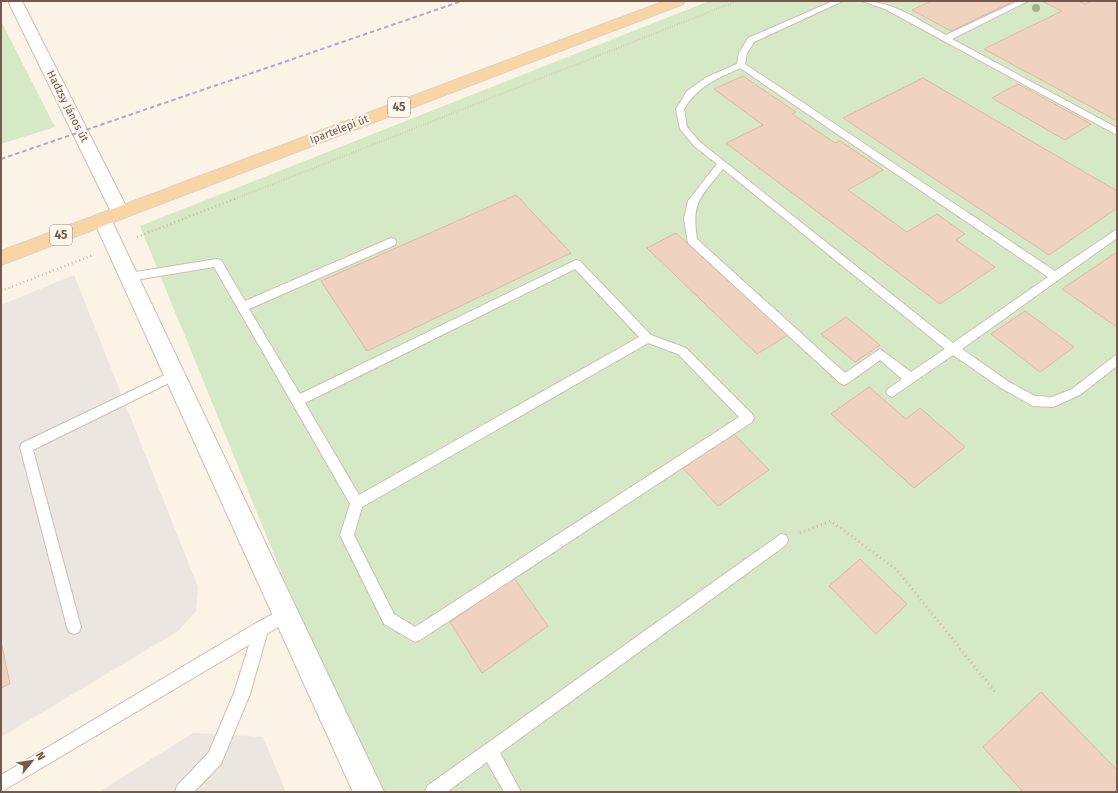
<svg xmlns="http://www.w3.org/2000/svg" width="1118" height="793" font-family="'Fira Sans',sans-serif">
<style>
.industrial{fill:#ece6e1}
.green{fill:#d5e9c6}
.building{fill:#f0d2c0;stroke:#e3b8a1}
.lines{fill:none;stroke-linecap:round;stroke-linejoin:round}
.service-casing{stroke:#d0bdb0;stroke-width:2}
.minor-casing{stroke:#d0bdb0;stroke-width:2}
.primary-casing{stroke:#d8d1cd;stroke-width:2}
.path-far2{stroke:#d6b5a3;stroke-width:2;stroke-dasharray:0.5 2;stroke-linecap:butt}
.path-far1{stroke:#d6b5a3;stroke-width:2.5;stroke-dasharray:1 3;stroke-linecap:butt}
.path{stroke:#d6b5a3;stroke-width:3;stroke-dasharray:1 3.5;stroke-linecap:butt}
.service{fill:#fff;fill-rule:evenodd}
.minor{fill:#fff;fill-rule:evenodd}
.primary{fill:#f8d5a2;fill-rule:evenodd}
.rail{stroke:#b6a6c6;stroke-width:2;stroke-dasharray:4.5 3;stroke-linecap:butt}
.tree{fill:#a1b08d}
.labels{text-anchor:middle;stroke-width:4;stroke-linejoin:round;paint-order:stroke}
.far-street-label{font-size:11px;fill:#75594c;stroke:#fef7ee}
.shield{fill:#fef7ee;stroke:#9e887d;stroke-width:1}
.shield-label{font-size:12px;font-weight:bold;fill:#75594c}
</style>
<rect width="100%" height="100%" fill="#fcf3e7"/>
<g class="industrial">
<polygon points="74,275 198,587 196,611 178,631 1,737 1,305"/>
<polygon points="193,733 263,737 286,792 99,792"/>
</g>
<g class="green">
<polygon points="709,1 1117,1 1117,792 371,792 140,226"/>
<polygon points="1,21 55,127 1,144"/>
</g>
<g class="building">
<polygon points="931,1 1014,1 951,31 912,10"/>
<polygon points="1042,1 1078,1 1085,4 1091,1 1117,1 1117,121 984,49 1062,11"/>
<polygon points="743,76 796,112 792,114 835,143 840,141 883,170 848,190 907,232 937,214 965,234 956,240 995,267 940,304 726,143 763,125 714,89"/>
<polygon points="923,78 1117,191 1117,208 1049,255 843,118"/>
<polygon points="1018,84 1091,124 1065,140 992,98"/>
<polygon points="516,195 571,253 367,351 321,281"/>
<polygon points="676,233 788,335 757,354 647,248"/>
<polygon points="1117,252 1117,327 1062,289"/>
<polygon points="1025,311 1074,347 1040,372 991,334"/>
<polygon points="846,317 880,345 855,362 821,334"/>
<polygon points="869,387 906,419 920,408 965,447 914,488 831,414"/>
<polygon points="732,432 769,470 718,506 681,466"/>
<polygon points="860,559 907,604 876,634 829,586"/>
<polygon points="514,578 548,626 482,673 450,622"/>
<polygon points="1,641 10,684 1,688"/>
<polygon points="1041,692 1117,770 1117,792 1023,792 983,747"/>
</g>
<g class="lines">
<g class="service-casing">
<g id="service">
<path d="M833,1H843L754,42L747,53L745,64L1055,271L1117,229V238L962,349L1009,382L1035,396L1052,397L1072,389L1117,354V366L1080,395L1053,407L1033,406L1001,388L953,355L892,397L888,395L886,392L888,389L902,379L880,360L848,383L844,385L840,383L688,243L684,219L688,201L717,164L694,146L680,129L676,109L687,91L707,77L737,64L739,53L748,38ZM740,68L1048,277L953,343L700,142L687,127L684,109C699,85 715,80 740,68ZM723,169L945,349L911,372L880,349L845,373L697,239C691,201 701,197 723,169Z"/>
<path d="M862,1C893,1 920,21 946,35L1018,1H1028L952,39L1117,128V135L885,9Z"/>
<path d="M391,238L395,239L396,242L395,245L249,309L300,394L576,260L580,261L651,335L686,348L752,414L754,418L752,422L420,640L415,642L384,624L340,535L350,504L214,267L129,281L124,277L129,273L217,259L221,260L245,301ZM575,269L639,337L359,495L305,403ZM648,343L678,354L739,417L415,627L394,614L354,535L362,507Z"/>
<polygon points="175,370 179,372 181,375 179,378 33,450 81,627 79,632 74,634 69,632 67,627 20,447 22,443"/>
<polygon points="781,534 786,535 788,540 786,545 500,753 521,792 504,792 487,762 447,792 425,792 427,786"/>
<polygon points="286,607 291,609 293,614 291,619 267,634 250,694 221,764 194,792 175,792 177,786 209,752 234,693 249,645 1,792 1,775 256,623"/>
</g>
</g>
<g class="minor-casing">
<g id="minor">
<polygon points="8,1 22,1 129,212 126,216 120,218 114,216 111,212"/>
<polygon points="102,213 108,215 111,219 384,792 353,792 93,219 96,215"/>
</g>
</g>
<g class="primary-casing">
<polygon id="primary" points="665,1 685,1 683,4 1,265 1,251"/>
</g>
<polyline class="path-far2" points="235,199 737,1"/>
<g class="path-far1">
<polyline points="137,237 237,198"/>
<polyline points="1,291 93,255"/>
</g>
<polyline class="path" points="800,533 831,521 897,570 995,692"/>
<use href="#service" class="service"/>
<use href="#minor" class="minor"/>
<use href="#primary" class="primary"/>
<polyline class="rail" points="1,159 462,1"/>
</g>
<circle class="tree" cx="1036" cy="8" r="4"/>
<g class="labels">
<g class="far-street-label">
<text transform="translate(68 106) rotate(63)" y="4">Hadzsy János út</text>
<text transform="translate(339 129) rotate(-21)" y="4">Ipartelepi út</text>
</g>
<g class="shield">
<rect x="388" y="97" width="22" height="20" rx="3"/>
<rect x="50" y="225" width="22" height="20" rx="3"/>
</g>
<g class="shield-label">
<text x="399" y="111">45</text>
<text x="61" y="239">45</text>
</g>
</g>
<rect width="1118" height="793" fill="none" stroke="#75594c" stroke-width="4"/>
<g transform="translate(32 761) rotate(60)" stroke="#fef7ee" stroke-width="3" paint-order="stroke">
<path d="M0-3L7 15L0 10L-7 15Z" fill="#75594c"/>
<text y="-6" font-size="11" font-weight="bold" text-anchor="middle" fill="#75594c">N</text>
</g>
</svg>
